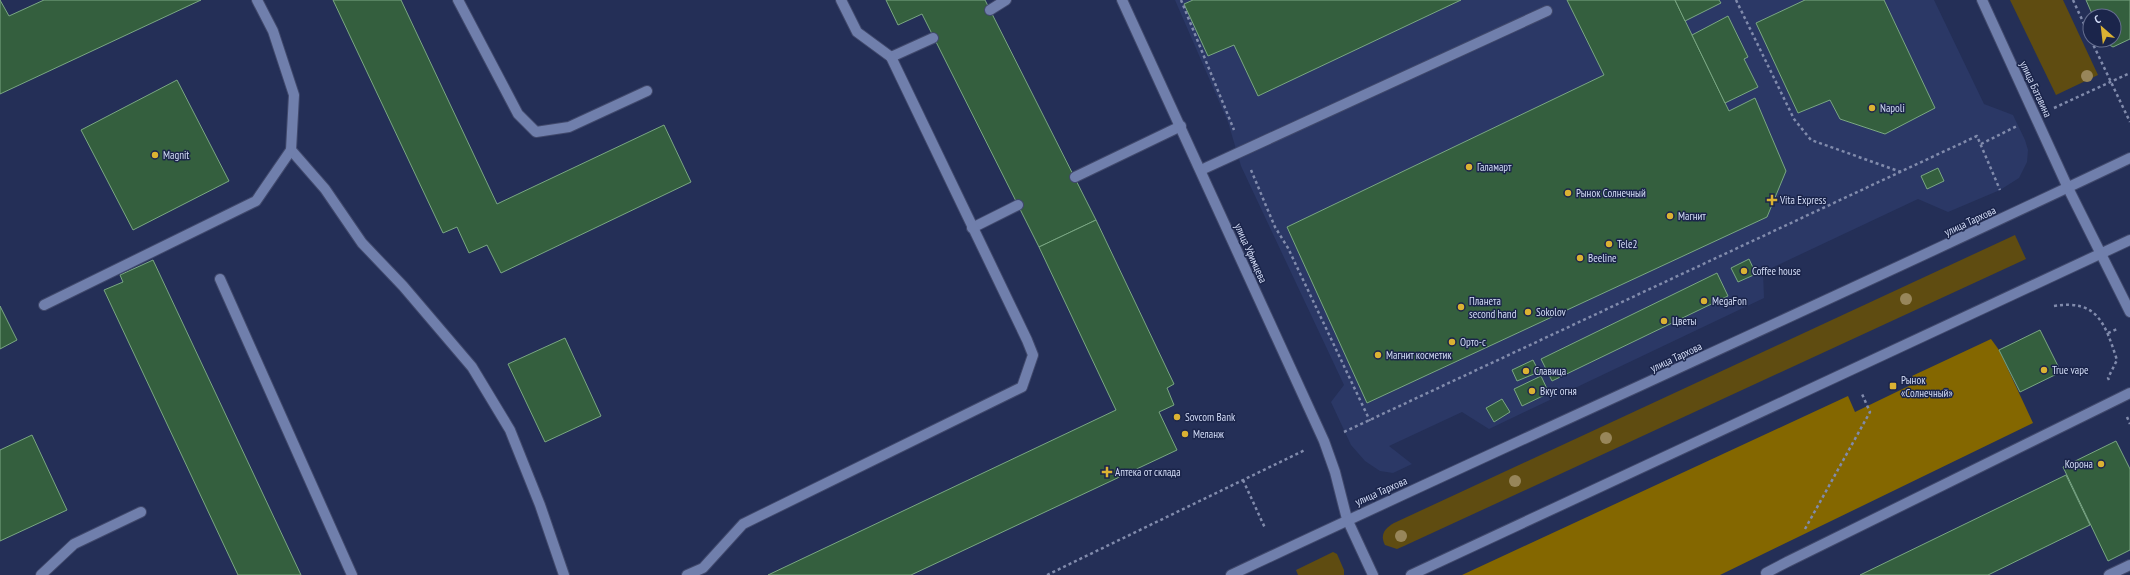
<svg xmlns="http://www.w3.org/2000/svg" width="2130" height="575" font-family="'PT Sans Narrow',sans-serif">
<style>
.built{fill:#2b3866}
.green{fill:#5f4c11}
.forest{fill:#846700}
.building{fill:#345f3e;stroke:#7aa783}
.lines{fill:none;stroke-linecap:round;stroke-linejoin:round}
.lane-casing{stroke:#41496c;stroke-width:12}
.street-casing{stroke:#41496c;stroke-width:12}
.secondary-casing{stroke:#41496c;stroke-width:12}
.path{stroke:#818bac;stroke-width:2.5;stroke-dasharray:3 3;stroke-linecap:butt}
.lane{stroke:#707fac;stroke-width:10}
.street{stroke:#707fac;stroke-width:10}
.secondary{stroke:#707fac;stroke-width:10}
.tree{fill:#98865a}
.poi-dot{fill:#dbb233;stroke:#1b254b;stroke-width:1.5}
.labels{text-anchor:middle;stroke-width:3;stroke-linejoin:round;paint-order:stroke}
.street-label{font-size:11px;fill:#d3dcf6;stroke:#1b254b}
.poi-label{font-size:11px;fill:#d3dcf6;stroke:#1b254b;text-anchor:start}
</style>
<rect width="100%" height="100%" fill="#242f57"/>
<polygon class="built" points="1175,0 1934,0 1984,104 2013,115 2025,140 2028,150 2027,162 2019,178 2000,190 1948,212 1918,199 1763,272 1764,298 1489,429 1462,412 1389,446 1412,464 1393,473 1380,471 1365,461 1351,445 1331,402 1344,385 1241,166 1228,122"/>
<g class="green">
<polygon points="2010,0 2063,0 2098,75 2056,95"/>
<path d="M2015,235L2026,259L1404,546L1397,549L1385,545C1380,535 1384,529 1394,523Z"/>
<polygon points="1333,552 1337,554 1344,570 1344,575 1298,575 1296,570"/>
</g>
<polygon class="forest" points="1991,339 1999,350 2033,423 1720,575 1462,575 1848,396 1855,412 1915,383 1912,376"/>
<g class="building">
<polygon points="0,0 9,16 44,0 201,0 0,94"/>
<polygon points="333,0 401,0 497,204 664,125 691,182 501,273 487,245 469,253 457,227 443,233"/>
<polygon points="886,0 985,0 1096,220 1039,247 922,14 898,25"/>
<polygon points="1193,0 1461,0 1258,96 1234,45 1208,56 1184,4"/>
<polygon points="1567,0 1675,0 1729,111 1755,98 1786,171 1767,217 1367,403 1287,227 1604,75"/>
<polygon points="1675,0 1719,0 1721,3 1685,21"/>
<polygon points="1805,0 1884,0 1935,108 1885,134 1840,119 1830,100 1798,113 1756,23"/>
<polygon points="2086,0 2130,0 2130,39 2113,47 2106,43 2105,40 2114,40 2114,16 2093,16"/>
<polygon points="1728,16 1748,57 1744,59 1758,87 1725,103 1692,35"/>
<polygon points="177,80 229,181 133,230 81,130"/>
<polygon points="1938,168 1944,181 1927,189 1921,176"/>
<polygon points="1096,220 1174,384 1167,388 1174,405 1159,412 1177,450 911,575 768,575 1116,410 1039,247"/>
<polygon points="1749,259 1756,274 1738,282 1731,268"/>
<polygon points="153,260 301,575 238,575 104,290 123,282 120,275"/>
<polygon points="1717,273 1728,296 1552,381 1541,359"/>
<polygon points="0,306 17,340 0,349"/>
<polygon points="2040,330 2061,372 2020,392 1999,350"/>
<polygon points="565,338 601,416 545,442 508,364"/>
<polygon points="1533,360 1539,372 1517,381 1512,370"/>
<polygon points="1541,376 1549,393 1522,406 1514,389"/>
<polygon points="1502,399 1510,412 1494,422 1486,408"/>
<polygon points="32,435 67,510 0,541 0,450"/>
<polygon points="2116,441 2130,469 2130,550 2108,561 2063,467"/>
<polygon points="2066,475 2090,525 1988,575 1860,575"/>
</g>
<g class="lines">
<g class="lane-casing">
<g id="lane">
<polyline points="458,0 518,114 536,132 569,127 647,91"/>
<polyline points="841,0 857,32 891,57 933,38"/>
<polyline points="990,10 1006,0"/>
<polyline points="291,150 325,189 362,243 403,286 472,367 510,430 540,505 564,575"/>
<polyline points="1201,170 1547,11"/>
<polyline points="1075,177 1181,126"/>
<polyline points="972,228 1018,205"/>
<polyline points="220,279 352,575"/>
<polyline points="44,305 256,201 291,150 294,95 273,31 257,0"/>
<polyline points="41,575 74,544 141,512"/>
<polyline points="687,575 703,568 743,524 1022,387 1033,355 1027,340 891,57"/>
<polyline points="1767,575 1766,573 1787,562 2130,393"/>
<polyline points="2109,575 2130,565"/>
</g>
</g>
<g class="street-casing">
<g id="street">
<polyline points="1122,0 1324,441 1335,472 1347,519"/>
<polyline points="1982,0 2068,188"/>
</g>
</g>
<g class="secondary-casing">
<g id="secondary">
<polyline points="2068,188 2130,312"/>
<polyline points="1347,519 1373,575"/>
<path d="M1231,575C1530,434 1832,300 2130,158"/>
<polyline points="1411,575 2130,240"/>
</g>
</g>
<g class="path">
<polyline points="1181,0 1234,130"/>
<polyline points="1736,0 1794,119 1811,140 1901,172"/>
<polyline points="2073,0 2090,37"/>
<polyline points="2091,40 2130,122"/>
<polyline points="2054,108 2130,73"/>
<polyline points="1981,144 2017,126"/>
<polyline points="1251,170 1275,227 1288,248 1370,421"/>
<path d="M2054,306C2098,299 2105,324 2117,360L2108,378L2109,380"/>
<polyline points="2108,333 2117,329"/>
<polyline points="2127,417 2130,424"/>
<polyline points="1344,432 1977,136 2000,190"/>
<polyline points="1243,480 1265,528"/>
<polyline points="1805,529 1870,412 1862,394"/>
<polyline points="1047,575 1305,450"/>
</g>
<use href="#lane" class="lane"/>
<use href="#street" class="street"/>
<use href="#secondary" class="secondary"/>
</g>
<g class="tree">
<circle cx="2087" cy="76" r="6"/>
<circle cx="1906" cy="299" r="6"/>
<circle cx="1606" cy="438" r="6"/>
<circle cx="1515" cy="481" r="6"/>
<circle cx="1401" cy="536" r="6"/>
</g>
<g class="poi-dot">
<circle cx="1872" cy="108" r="4"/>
<circle cx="155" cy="155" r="4"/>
<circle cx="1469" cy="167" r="4"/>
<circle cx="1568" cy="193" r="4"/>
<path d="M1770 194h4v4h4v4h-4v4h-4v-4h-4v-4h4z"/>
<circle cx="1670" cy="216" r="4"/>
<circle cx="1609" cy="244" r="4"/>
<circle cx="1580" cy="258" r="4"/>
<circle cx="1744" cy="271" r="4"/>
<circle cx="1704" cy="301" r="4"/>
<circle cx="1461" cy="307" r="4"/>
<circle cx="1528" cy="312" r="4"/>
<circle cx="1664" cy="321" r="4"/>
<circle cx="1452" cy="342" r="4"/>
<circle cx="1378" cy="355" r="4"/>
<circle cx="2044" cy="370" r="4"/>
<circle cx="1526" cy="371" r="4"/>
<rect x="1889" y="382" width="8" height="8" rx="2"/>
<circle cx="1532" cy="391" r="4"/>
<circle cx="1177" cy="417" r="4"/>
<circle cx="1185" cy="434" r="4"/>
<circle cx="2101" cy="464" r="4"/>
<path d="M1105 466h4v4h4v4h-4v4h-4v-4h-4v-4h4z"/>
</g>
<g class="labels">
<g class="street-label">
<text transform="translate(2036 89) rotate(65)" y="4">улица Батавина</text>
<text transform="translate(1970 221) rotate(-25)" y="4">улица Тархова</text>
<text transform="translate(1251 253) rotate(66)" y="4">улица Уфимцева</text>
<text transform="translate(1676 357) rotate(-25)" y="4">улица Тархова</text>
<text transform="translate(1381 491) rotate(-24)" y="4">улица Тархова</text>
</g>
<g class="poi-label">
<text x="1880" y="112">Napoli</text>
<text x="163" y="159">Magnit</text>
<text x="1477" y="171">Галамарт</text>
<text x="1576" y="197">Рынок Солнечный</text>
<text x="1780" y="204">Vita Express</text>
<text x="1678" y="220">Магнит</text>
<text x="1617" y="248">Tele2</text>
<text x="1588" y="262">Beeline</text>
<text x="1752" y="275">Coffee house</text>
<text x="1469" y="305">Планета<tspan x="1469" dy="13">second hand</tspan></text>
<text x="1712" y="305">MegaFon</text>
<text x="1536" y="316">Sokolov</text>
<text x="1672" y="325">Цветы</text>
<text x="1460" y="346">Орто-с</text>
<text x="1386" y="359">Магнит косметик</text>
<text x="2052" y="374">True vape</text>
<text x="1534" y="375">Славица</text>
<text x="1901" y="384">Рынок<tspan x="1901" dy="13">«Солнечный»</tspan></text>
<text x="1540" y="395">Вкус огня</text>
<text x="1185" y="421">Sovcom Bank</text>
<text x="1193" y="438">Меланж</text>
<text x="2093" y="468" text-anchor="end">Корона</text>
<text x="1115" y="476">Аптека от склада</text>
</g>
</g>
<g transform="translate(2102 28) rotate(332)"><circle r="19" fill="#1b254b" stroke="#656e8f"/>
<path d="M0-3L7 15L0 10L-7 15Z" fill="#dbb233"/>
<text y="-6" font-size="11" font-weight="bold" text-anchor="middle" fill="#d3dcf6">С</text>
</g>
</svg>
